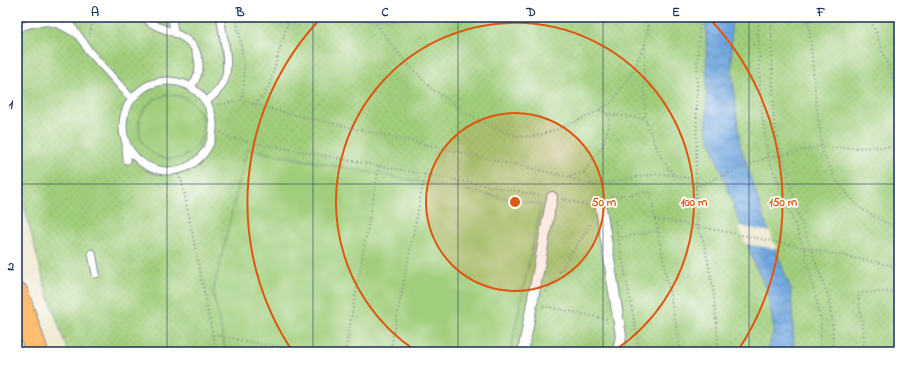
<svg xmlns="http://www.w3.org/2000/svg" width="916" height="369" font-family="'Indie Flower',sans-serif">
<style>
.grass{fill:url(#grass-dots);stroke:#5e7e6c}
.garden{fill:#a1ce7b;stroke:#5e7e6c}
.water{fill:url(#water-waves);stroke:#456a9e}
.pier{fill:#efe8ce}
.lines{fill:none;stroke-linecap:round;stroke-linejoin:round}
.service-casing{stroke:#858c96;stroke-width:9}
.pedestrian-casing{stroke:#858c96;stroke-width:12}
.motorway-casing{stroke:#858c96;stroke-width:24}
.path{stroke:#858c96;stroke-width:2;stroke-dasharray:1 3;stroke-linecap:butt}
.service{stroke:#fff;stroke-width:7}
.pedestrian{stroke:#fff;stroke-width:10}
.motorway{stroke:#fdbc70;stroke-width:22}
.grid{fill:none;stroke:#1b2f5e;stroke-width:1;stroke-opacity:0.55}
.ring{fill:none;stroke:#de5710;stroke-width:2}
.centre{fill:#de5710;stroke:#fff;stroke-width:2}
.ring-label{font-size:12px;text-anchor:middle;font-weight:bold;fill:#de5710;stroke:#fff;stroke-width:3.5;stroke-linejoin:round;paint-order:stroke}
.neatline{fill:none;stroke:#1b2f5e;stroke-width:1.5}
.grid-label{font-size:13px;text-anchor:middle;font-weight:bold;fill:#1b2f5e}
</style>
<defs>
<pattern id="grass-dots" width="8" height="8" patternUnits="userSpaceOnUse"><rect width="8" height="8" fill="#a1ce7b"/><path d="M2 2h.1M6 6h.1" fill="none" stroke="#8ab16d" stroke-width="1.8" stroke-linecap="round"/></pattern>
<pattern id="water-waves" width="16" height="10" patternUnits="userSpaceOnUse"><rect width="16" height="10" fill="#6fa6dd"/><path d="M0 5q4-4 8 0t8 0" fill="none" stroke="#5a88b6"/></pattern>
</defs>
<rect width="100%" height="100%" fill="#fff"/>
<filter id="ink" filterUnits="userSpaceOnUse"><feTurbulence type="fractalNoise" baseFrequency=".025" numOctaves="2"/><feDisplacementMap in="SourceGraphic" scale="8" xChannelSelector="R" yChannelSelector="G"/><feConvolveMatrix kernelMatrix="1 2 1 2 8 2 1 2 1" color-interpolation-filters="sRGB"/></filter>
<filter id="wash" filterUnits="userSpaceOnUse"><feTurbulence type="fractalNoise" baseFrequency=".012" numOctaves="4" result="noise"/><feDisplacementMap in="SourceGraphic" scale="16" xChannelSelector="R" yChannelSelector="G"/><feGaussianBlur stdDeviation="0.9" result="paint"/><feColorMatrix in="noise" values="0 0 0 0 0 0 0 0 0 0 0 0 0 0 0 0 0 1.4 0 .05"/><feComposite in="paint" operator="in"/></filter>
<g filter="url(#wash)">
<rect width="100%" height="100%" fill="#efe8ce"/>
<polygon class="grass" points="17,17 899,17 899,352 68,352 45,286 17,179"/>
<g class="garden">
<circle cx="171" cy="127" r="32"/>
<polygon points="247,149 541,205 510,352 226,352 213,292"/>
</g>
<polygon class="water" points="706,17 731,17 732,73 740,145 766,224 791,290 794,346 792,352 767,352 774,329 767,291 753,260 707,131"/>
<polygon class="pier" points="739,226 770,232 777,249 745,244"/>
</g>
<g filter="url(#ink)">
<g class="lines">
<g class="service-casing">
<g id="service">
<polyline points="64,17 84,43 88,50 132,99"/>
<path d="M145,17C151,26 163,28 172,32C180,35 190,41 195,49C196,51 197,55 198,58C201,68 197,79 191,87"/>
<polyline points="172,17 174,32"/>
<path d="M17,29C29,23 42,20 55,23C61,25 68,29 73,32"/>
<circle cx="168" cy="126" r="45"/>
<path d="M206,102C213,96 220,90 224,81C231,68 223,33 220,17"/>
<polyline points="126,145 127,160"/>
<polyline points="92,253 96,274"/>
</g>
</g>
<g class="pedestrian-casing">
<g id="pedestrian">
<polyline points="601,208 621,336 618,352"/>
<polyline points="523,352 552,197"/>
</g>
</g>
<g class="motorway-casing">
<polyline id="motorway" points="17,293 37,352"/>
</g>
<g class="path">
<polyline points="83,17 92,26 89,36"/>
<polyline points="236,17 244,62 244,81 242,100"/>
<polyline points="373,17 375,23 403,59 431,88 468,114 500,130 515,136 532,137 555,130 586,117 599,110 613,102 634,69 645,43 651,17"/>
<polyline points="700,17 697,69 696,187 697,226 704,242 713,288 719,352"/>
<polyline points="758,17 760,85 763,123 768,157 804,248 821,320 820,352"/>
<polyline points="771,17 774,124 797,210 829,299 833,331 832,352"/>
<polyline points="808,17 817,111 823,153 835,179 858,207 884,222 899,227"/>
<polyline points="870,17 899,96"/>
<polyline points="645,44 644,89 645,119 660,156 674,175 688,178 696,187 768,157 782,155 822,146 831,148 899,147"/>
<polyline points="255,104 264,95 271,80 289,17"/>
<polyline points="217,105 242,100 278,111 569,177 584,172 602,147 609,126 608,114"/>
<polyline points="599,110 608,114 645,119"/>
<polyline points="214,128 229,138 542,196"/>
<polyline points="176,171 182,182 216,352"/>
<polyline points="584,172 592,185 656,174 674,175"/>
<polyline points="570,178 592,185"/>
<polyline points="562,199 591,206"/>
<polyline points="612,204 611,197 650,191 681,352"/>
<polyline points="655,219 697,226 899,267"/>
<polyline points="615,220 640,352"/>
<polyline points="618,238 658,231"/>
<polyline points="546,292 592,222"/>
<polyline points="543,306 607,319"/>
<polyline points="213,335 306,352"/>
<polyline points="345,352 379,166"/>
<polyline points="390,352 425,174"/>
<polyline points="862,352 864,337 858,293 899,291"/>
</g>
<use href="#service" class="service"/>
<use href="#pedestrian" class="pedestrian"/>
<use href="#motorway" class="motorway"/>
</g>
</g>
<path class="grid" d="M167,17V352M313,17V352M458,17V352M603,17V352M749,17V352M17,184H899"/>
<circle cx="515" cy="202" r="89" fill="#de5710" fill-opacity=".12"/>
<g class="ring">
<circle cx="515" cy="202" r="89"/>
<path d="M416 351A179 179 0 1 1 614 351"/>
<path d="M293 352A268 268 0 0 1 321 18M709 18A268 268 0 0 1 737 352"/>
</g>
<circle cx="515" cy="202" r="6" class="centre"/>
<g class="ring-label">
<text x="604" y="206">50 m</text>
<text x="694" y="206">100 m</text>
<text x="783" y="206">150 m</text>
</g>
<rect width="916" height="369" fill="none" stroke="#fff" stroke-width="44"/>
<rect x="22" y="22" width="872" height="325" class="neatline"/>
<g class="grid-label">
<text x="95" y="16">A</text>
<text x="240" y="16">B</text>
<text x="385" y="16">C</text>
<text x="531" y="16">D</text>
<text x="676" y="16">E</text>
<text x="821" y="16">F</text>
<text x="11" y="108">1</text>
<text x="11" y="270">2</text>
</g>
</svg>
